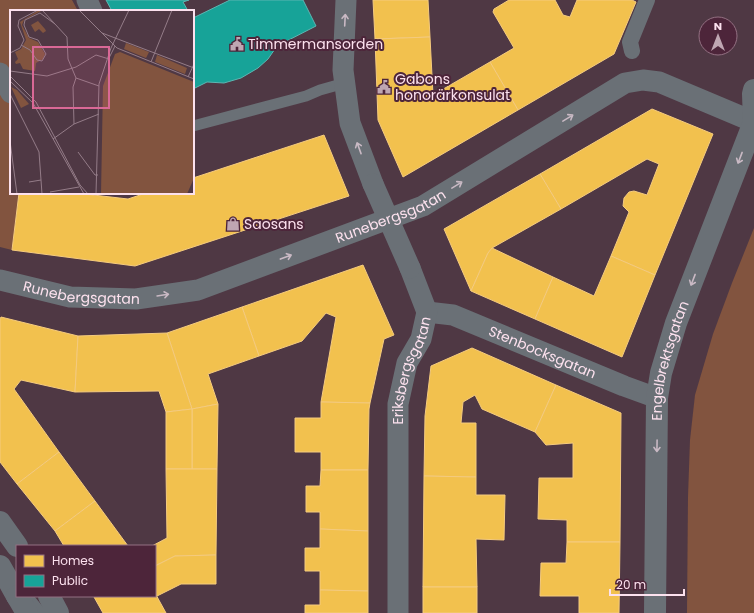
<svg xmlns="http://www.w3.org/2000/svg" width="754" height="613" font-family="Poppins,sans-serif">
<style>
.green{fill:#82543f}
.homes{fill:#f2c14e;stroke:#f5cb7e}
.public{fill:#17a398;stroke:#5cb6b2}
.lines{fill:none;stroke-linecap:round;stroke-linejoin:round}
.service{stroke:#6a7076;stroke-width:11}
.pedestrian{stroke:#6a7076;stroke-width:16}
.minor{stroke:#6a7076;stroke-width:21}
.tertiary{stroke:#6a7076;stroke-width:22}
.minor-bridge{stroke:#6a7076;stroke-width:21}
.oneway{stroke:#c9b9c4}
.labels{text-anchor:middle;stroke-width:4;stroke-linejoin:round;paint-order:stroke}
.poi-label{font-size:14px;fill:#fce1ee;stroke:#4d253a;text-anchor:start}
.street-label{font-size:14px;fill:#fce1ee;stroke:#4d253a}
.inset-road{fill:none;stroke:#947c88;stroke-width:1}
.view{fill:#d96896;fill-opacity:0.15;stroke:#d96896;stroke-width:2}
.inset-edge{fill:none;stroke:#fce1ee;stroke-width:2}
</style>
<rect width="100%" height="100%" fill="#4f3844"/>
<g class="green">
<polygon points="0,0 72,0 78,11 11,11 11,193 19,193 12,250 0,247"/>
<polygon points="754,228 754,613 687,613 688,497 690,440 695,395 713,334 732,283"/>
</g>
<g class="homes">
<polygon points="373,0 428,0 430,37 375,39"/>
<polygon points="509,0 555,0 563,15 570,17 577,0 632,0 636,2 614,54 518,110 490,62 514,48 493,12 494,9"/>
<polygon points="430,37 433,95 490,62 518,110 403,177 378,120 375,39"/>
<polygon points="652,109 713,134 655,275 611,256 629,212 623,206 624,198 629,192 634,191 647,195 659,164 647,159 561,209 540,174"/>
<polygon points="324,135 349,196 135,266 12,250 19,193 76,193 128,199 146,193 193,193 193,178"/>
<polygon points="540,174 561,209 492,248 488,253 471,291 444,229"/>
<polygon points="492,248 553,277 535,319 471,291 488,253"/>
<polygon points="611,256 655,275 622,357 535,319 553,277 594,296"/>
<polygon points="363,265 394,335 384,339 370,403 321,402 336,317 326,313 302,341 259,356 242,307"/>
<polygon points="242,307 259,356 208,374 218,404 192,409 167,333"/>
<polygon points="1,317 78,336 75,392 21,380 14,389 59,452 17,484 0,462 0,319"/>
<polygon points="167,333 192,409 166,412 159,391 75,392 78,336"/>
<polygon points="472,348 556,385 535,432 482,409 475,395 463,402 461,423 476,423 476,477 424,476 425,416 431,366"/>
<polygon points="556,385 621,413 620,542 567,542 567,520 538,519 539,478 573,478 573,443 546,445 535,432"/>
<polygon points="321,402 370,403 369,409 368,470 321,470 321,452 295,452 295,418 321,418"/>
<polygon points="218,404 217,469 192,469 192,409"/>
<polygon points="192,409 192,469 166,469 166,412"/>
<polygon points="59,452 95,501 55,531 17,484"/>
<polygon points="166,469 217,469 216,555 175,556 155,566 155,546 152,546 167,538"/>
<polygon points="321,470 368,470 368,531 320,529 320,512 306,512 306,486 320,486"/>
<polygon points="424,476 476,477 476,495 505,495 504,540 476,539 477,587 423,587"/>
<polygon points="95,501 128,546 64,546 55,531"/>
<polygon points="320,529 368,531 368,591 320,590 320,571 305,571 305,548 320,548"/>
<polygon points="567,542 620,542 619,613 579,613 579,596 540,596 541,563 566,563"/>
<polygon points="216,555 216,584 181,584 157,596 155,593 155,566 175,556"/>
<rect x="423" y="587" width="54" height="26"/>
<polygon points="320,590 368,591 368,613 305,613 305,605 320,605"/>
<polygon points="155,593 166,613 103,613 94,597 96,596 155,596"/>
</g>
<g class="public">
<polygon points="106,0 189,0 183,2 188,11 112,11"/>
<polygon points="230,0 303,0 316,26 277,46 268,59 258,68 241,78 224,83 207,82 193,89 193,18"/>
</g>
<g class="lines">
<g class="service">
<polyline points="193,126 306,96 320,90 345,83"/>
<polyline points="27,596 41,613"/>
</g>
<polyline class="pedestrian" points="632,51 630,42 647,0"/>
<g class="minor">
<polyline points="87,0 92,11"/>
<polyline points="346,0 343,70 350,123 373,184"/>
<polyline points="0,73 11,93"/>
<path id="s1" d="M0,280L70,297L136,299L198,290L423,206L625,83L643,80L659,82L754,122"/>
<path id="s2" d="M427,312L453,315L624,386L657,398"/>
<path id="s3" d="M398,613V404L407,363L421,339L427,312L410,268"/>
</g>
<g class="tertiary">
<polyline points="0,522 17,546"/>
<polyline points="0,566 17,596"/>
<polyline points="17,596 27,613"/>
<polyline points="49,596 58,613"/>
<path id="s4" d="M655,613L657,398L661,373L676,323L754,122L753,94L754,90"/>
</g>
<polyline class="minor-bridge" points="373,184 410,268"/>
</g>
<defs><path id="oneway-shaft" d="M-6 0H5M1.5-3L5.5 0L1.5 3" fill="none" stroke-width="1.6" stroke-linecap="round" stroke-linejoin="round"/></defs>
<g class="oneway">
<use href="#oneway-shaft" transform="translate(345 20) rotate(-87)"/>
<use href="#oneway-shaft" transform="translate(568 118) rotate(-31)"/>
<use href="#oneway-shaft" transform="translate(359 148) rotate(-110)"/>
<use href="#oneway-shaft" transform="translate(740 158) rotate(111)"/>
<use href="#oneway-shaft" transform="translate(457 185) rotate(-31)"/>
<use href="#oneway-shaft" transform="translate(286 257) rotate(-20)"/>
<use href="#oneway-shaft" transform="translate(693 280) rotate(111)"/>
<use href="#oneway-shaft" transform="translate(163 295) rotate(-9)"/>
<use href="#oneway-shaft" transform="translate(657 446) rotate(91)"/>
</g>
<defs>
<g id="civic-bare" transform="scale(1.08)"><path d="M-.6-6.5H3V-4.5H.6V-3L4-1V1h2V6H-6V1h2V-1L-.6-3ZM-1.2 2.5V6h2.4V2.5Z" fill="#bfa6b2" stroke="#4d253a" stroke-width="2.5" paint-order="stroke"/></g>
<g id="shop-bare" transform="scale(1.08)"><path d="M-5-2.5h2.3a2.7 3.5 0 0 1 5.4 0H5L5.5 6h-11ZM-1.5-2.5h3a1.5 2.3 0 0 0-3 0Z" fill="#bfa6b2" stroke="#4d253a" stroke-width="2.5" paint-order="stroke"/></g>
</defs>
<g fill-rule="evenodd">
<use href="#civic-bare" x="237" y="44"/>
<use href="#civic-bare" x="384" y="87"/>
<use href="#shop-bare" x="233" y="224"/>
</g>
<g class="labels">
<g class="poi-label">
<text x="248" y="49">Timmermansorden</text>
<text x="395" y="84">Gabons<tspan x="395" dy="16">honorärkonsulat</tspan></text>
<text x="244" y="229">Saosans</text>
</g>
<g class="street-label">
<text dy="5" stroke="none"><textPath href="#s1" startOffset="407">Runebergsgatan</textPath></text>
<text dy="5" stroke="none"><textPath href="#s1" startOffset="83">Runebergsgatan</textPath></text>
<text dy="5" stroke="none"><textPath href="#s2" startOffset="123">Stenbocksgatan</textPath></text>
<text dy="5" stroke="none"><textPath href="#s4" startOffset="254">Engelbrektsgatan</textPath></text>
<text dy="5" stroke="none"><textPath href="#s3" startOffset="245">Eriksbergsgatan</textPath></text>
</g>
</g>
<g transform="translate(10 10)">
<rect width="184" height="184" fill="#4f3844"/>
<path d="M29,0L31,1L14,10L12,15L19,28L28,32L35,44L33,49L26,53L25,61L13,59L10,53L6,54L5,52L8,49L5,42L11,39L16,30L10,12ZM28,11L35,19L36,21L33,23L29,19L25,22L21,15ZM116,33L139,42L136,48L114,39ZM110,42L184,72V168L177,184H91L93,76L105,44ZM147,45L177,58L175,64L145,52ZM1,77L7,80L19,94L11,98Z" fill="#82543f"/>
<path class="inset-road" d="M32,0L57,27L58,49L66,68L63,77L64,114L43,129M69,0L107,38L184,69M92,23L184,58M11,35L20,40L27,50L32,51L36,44L28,30L19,27L14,15L15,10L30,3L45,14M0,43L10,38L14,30L8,16L9,10L28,0M99,48L105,36M141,52L162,0M0,61L37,66L66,57L86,45L99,49M0,66L26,92L70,175L78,184M178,67L184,54M66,68L89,76M0,71L23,93L74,184M0,84L29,142L32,184M64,114L89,104M0,131L7,184M68,142L85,165H88M19,172L31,170M40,182L69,177M86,184L89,74L101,38L119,0"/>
<path class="view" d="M23,37H99V98H23Z"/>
<rect width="184" height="184" class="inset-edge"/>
</g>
<rect x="16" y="545" width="140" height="52" fill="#4d253a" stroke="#937082"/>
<rect x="24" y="555" width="20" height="12" fill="#f2c14e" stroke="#937082"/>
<text x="52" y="565" font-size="12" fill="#fce1ee">Homes</text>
<rect x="24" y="575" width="20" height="12" fill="#17a398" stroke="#937082"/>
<text x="52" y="585" font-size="12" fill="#fce1ee">Public</text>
<g transform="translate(718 36)"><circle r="19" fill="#4d253a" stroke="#937082"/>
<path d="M0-3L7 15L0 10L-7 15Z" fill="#bfa6b2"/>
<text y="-6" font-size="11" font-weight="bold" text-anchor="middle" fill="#fce1ee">N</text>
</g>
<path d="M610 589v6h74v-6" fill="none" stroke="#fce1ee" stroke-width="2"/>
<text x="616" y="589" font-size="12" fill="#fce1ee" stroke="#4d253a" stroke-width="3" paint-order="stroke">20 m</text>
</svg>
